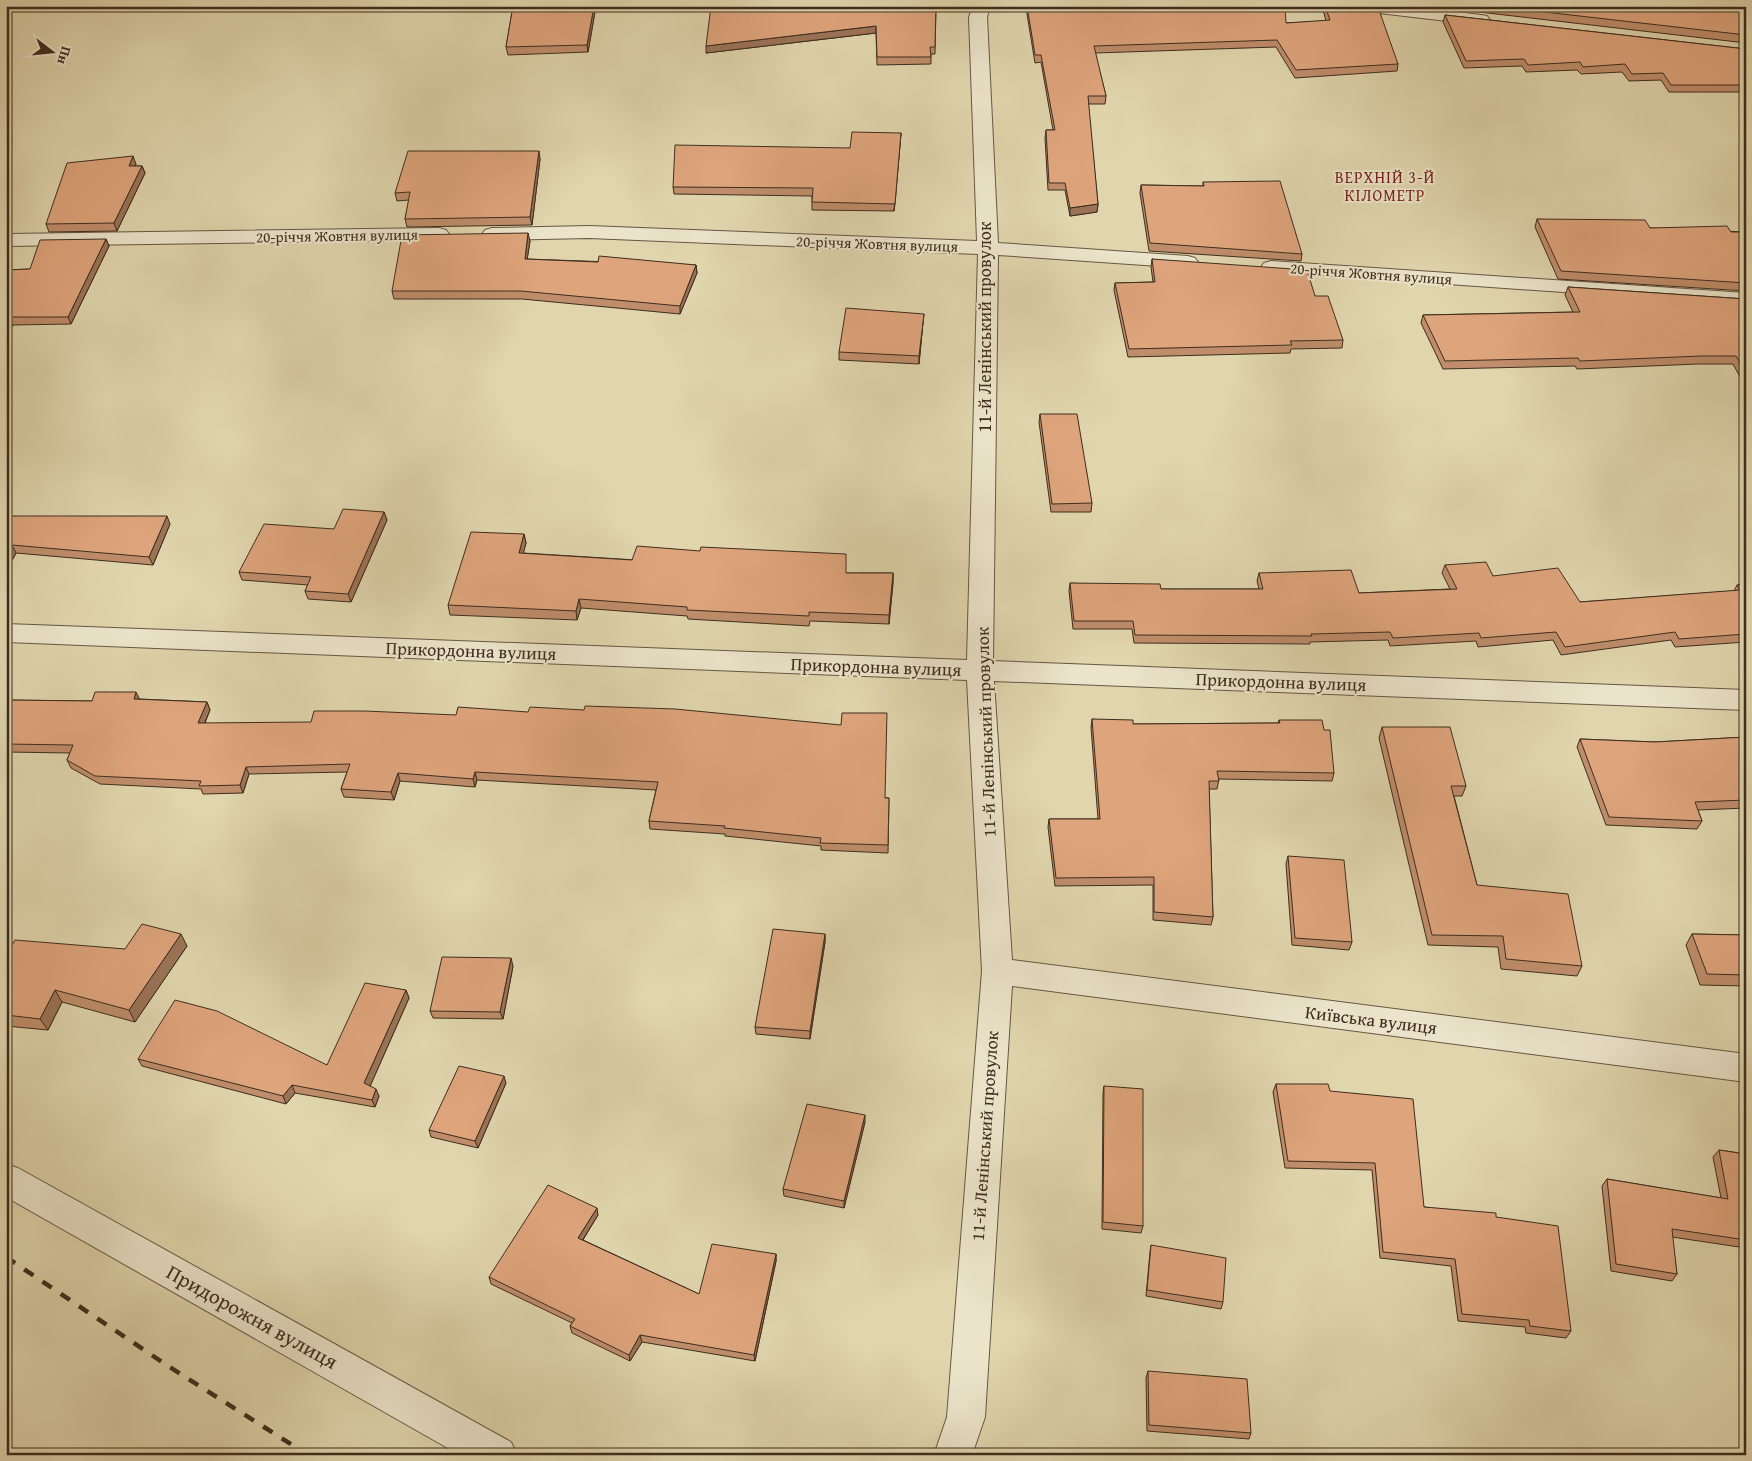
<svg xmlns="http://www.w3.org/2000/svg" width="1752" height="1461" font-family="'Gentium Book Plus',serif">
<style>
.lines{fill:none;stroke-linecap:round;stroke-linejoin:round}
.street-casing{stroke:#665742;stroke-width:2}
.street{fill:#ebe4ca;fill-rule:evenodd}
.rail{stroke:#3e2d1e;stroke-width:4.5;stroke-dasharray:11 11;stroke-linecap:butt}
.wall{fill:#bf8d6b;stroke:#3e2d1e}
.shaded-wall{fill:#9b7357;stroke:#3e2d1e}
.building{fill:#dea47c;stroke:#3e2d1e}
.labels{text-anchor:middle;stroke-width:4;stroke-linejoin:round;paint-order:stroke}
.far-street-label{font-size:15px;fill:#3e2d1e;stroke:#ebe4ca}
.far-quarter-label{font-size:16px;letter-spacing:1px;fill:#7a1f14;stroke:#ebe4ca}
.street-label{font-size:18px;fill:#3e2d1e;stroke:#ebe4ca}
.near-street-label{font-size:21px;fill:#3e2d1e;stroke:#ebe4ca}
</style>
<rect width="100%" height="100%" fill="#e0d5ad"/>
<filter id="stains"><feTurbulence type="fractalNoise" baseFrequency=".004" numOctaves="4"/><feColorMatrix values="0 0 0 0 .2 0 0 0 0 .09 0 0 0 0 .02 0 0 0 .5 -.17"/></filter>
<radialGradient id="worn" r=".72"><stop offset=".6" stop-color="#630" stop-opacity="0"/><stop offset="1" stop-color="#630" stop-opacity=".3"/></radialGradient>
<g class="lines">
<g class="street-casing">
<g id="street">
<polygon points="973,6 990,6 987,17 998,243 1188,256 1195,258 1198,262 1195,266 1188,268 998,255 993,661 1746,690 1746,710 994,681 1012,960 1746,1054 1746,1082 1012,986 985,1417 972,1455 934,1455 947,1417 982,971 967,680 6,642 6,624 967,660 978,254 589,238 492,240 485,238 482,234 485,230 492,228 589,226 977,241 969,17"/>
<polygon points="1354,6 1408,6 1481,15 1487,16 1490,20 1487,24 1481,25 1362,11 1356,10"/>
<polygon points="439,228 446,230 449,234 446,238 439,240 6,246 6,234"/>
<polygon points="1271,261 1746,293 1746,305 1264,271 1261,267 1264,263"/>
<polygon points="6,1164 18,1168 511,1442 517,1455 460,1455 6,1197"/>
</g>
</g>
<use href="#street" class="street"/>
<polyline class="rail" points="6,1257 168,1366 308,1455"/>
</g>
<g class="wall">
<polygon points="513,6 596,6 588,52 508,55 506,47"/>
<polygon points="936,6 935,54 931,54 931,64 877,65 876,33 706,53"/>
<polygon points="1027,6 1286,23 1326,21 1322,6 1370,6 1398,64 1397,71 1295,78 1276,47 1095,53 1106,96 1105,104 1088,104 1098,204 1097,212 1070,216 1065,190 1048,190 1045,138 1046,130 1053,130 1041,62 1035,63 1027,14"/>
<polygon points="1436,6 1746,6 1746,43 1436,7"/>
<polygon points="1445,15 1746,49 1746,92 1669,92 1661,80 1629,81 1622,72 1581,74 1577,70 1526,72 1522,66 1464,68 1443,22"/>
<polygon points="901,133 894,211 812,210 812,196 674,194 673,187 850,148"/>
<polygon points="540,159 532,225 407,227 405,219 409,200 397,201 395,193"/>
<polygon points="136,164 135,166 142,166 145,173 117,231 49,232 46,224"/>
<polygon points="1203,182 1302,254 1301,261 1149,251 1140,193 1141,185 1203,186"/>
<polygon points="1537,219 1650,228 1746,232 1746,291 1558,279 1535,227"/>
<polygon points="106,239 109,246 71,324 13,325 11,329 6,329 6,270 30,269"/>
<polygon points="530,241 527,259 696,265 697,273 680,314 522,299 394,299 392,291"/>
<polygon points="1152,259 1315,296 1343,340 1342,348 1291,349 1290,353 1128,357 1114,290 1115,283 1153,282 1151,267"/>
<polygon points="1568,287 1746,299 1746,388 1733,364 1698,364 1577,369 1575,366 1443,369 1421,323 1423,315 1573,312 1565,295"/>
<polygon points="923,322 919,364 839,360 839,352"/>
<polygon points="1040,414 1092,503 1091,512 1051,512 1039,422"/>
<polygon points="384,512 387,520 351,602 308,599 305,591 308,585 242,580 239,572"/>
<polygon points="6,516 170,524 153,565 16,553 6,572"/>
<polygon points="524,534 526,543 523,553 846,573 893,573 893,583 889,624 810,621 809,626 688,619 687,616 581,608 577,620 450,615 448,605"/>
<polygon points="1445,565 1493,576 1580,602 1734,591 1737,585 1746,584 1746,642 1675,647 1671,640 1561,655 1553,640 1478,647 1476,641 1390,646 1388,640 1310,642 1310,644 1134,643 1132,629 1073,629 1069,591 1070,583 1161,589 1259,589 1257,581 1259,573 1359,593 1450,589 1442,573"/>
<polygon points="140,699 207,702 210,710 205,723 889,798 888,853 821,850 821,846 725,836 725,834 650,829 649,821 656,790 477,780 475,787 400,781 394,800 344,797 341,789 347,772 249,774 243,793 203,794 201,789 100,784 71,768 67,760 70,753 6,752 6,700 92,701"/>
<polygon points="1092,719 1133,724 1278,723 1279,720 1334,773 1332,781 1219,779 1217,789 1209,789 1213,917 1211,925 1153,920 1153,885 1055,886 1048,827 1049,819 1098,819 1091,727"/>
<polygon points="1382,727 1466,786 1462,796 1454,796 1477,885 1582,966 1577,976 1501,969 1498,947 1428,945 1379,738"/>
<polygon points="1746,737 1746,808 1698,810 1702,821 1697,829 1606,825 1577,747 1580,739 1655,742"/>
<polygon points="1288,856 1352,942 1349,950 1292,945 1286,864"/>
<polygon points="825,934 825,942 810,1039 756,1034 755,1027"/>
<polygon points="1692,934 1746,935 1746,986 1700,985 1686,945"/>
<polygon points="187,946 135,1022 62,1002 48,1030 6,1026 6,956"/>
<polygon points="513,966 503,1019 433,1018 430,1011"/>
<polygon points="406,990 409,998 370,1086 379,1096 375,1107 295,1093 286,1104 142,1066 138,1059 327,1065"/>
<polygon points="506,1083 478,1148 431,1137 429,1130"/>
<polygon points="1276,1084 1330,1091 1424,1207 1496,1217 1571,1331 1566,1338 1526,1333 1525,1327 1458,1321 1451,1266 1380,1258 1372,1170 1285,1168 1273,1092"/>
<polygon points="1104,1086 1143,1226 1141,1233 1102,1229 1103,1093"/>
<polygon points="865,1122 844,1208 784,1196 783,1189"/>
<polygon points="1719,1150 1746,1154 1746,1248 1672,1237 1677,1274 1672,1281 1611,1271 1602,1186 1607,1179 1721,1198 1713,1157"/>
<polygon points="598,1215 583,1240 699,1294 776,1254 776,1261 755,1361 642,1342 630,1361 572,1333 570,1326 572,1323 491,1284 489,1277"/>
<polygon points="1151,1245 1223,1302 1221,1309 1146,1296 1150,1252"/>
<polygon points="1148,1371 1251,1433 1249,1439 1147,1431 1146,1378"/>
</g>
<g class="shaded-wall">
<polygon points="594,6 596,6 588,52 587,45"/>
<polygon points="876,26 876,33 706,53 706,46"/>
<polygon points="8,126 12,134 10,202 6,203"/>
<polygon points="901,133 900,141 894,211 895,204"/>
<polygon points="539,151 540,159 532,225 530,217"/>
<polygon points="133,156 136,164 132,174 129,166"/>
<polygon points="142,166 145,173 117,231 114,223"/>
<polygon points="1098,204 1097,212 1070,216 1070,208"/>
<polygon points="528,233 530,241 526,267 525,259"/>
<polygon points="106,239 109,246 71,324 68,317"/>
<polygon points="696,265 697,273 680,314 680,306"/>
<polygon points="924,314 923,322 919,364 919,356"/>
<polygon points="9,317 13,325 11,329 8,321"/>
<polygon points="384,512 387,520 351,602 348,594"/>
<polygon points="167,516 170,524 153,565 149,557"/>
<polygon points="524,534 526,543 521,562 519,553"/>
<polygon points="12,545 16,553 6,572 6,556"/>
<polygon points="893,573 893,583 889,624 889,615"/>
<polygon points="579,599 581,608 577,620 576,611"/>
<polygon points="136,692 140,700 134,699"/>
<polygon points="207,702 210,710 201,731 198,723"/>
<polygon points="246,767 249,774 243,793 240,785"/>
<polygon points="475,772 477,780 475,787 473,779"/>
<polygon points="398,773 400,781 394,800 391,792"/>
<polygon points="181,934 187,946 135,1022 129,1010"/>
<polygon points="825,934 825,942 810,1039 810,1031"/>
<polygon points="511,958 513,966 503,1019 500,1012"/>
<polygon points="55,990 62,1002 48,1030 40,1019"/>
<polygon points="406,990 409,998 368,1091 364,1083"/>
<polygon points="504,1076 506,1083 478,1148 475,1141"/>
<polygon points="292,1085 295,1093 286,1104 283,1096"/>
<polygon points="376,1089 379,1096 375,1107 372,1100"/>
<polygon points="865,1115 865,1122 844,1208 844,1201"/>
<polygon points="597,1208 598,1215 580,1244 578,1238"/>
<polygon points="776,1254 776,1261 755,1361 754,1355"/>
<polygon points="640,1335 642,1342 630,1361 629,1355"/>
</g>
<g class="building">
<polygon points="513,6 594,6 587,45 506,47"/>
<polygon points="711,6 936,6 935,47 930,47 931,57 877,57 876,26 706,46"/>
<polygon points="1027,6 1285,6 1286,23 1330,20 1325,6 1370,6 1378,7 1398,64 1296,70 1277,40 1094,46 1106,96 1088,96 1098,204 1070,208 1065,183 1049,183 1046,130 1055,130 1041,55 1035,55"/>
<polygon points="1492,6 1746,6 1746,35"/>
<polygon points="1445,15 1746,49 1746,85 1671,85 1663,73 1632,74 1625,64 1583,67 1580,62 1528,65 1524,59 1466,61"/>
<polygon points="8,126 7,194 6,195 6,127"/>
<polygon points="852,132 901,133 895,204 812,202 813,188 673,187 675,145 850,148"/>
<polygon points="408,151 539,151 530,217 405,219 410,192 395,193"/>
<polygon points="133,156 129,166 142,166 114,223 46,224 67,163"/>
<polygon points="1280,181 1302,254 1150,243 1141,185 1204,186 1203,182"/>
<polygon points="1537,219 1645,220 1650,228 1727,226 1731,232 1746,232 1746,283 1561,271"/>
<polygon points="528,233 525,259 598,262 599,256 696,265 680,306 521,291 392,291 402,235"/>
<polygon points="106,239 68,317 9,317 8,321 6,321 6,270 30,269 40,240"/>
<polygon points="1152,259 1307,270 1315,296 1328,296 1343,340 1290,341 1292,345 1129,349 1115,283 1155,282"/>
<polygon points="1568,287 1746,299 1746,373 1736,356 1701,356 1580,361 1578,358 1445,361 1423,315 1580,312"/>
<polygon points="846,308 924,314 919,356 839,352"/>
<polygon points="1040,414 1077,414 1092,503 1052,504"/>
<polygon points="343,509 384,512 348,594 305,591 311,577 239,572 264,524 334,529"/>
<polygon points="6,516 167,516 149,557 12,545 6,556"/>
<polygon points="471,532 524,534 519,553 632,560 637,546 700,551 701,547 846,554 846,573 893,573 889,615 809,612 809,616 687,610 687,607 579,599 576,611 448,605"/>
<polygon points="1486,562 1493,576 1558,568 1580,602 1740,590 1737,585 1746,584 1746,634 1679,639 1675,632 1565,647 1556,632 1481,638 1479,633 1393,638 1390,632 1311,634 1312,636 1135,635 1133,621 1074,621 1070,583 1160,584 1161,589 1263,589 1259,573 1351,570 1359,593 1457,589 1445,565"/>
<polygon points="95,692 136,692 134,699 207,702 198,723 311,722 314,711 365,711 456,715 458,707 528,712 530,707 584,710 585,706 675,709 841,725 842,713 887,713 885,798 889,798 888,845 820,843 821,838 724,828 725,826 649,821 658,782 475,772 473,779 398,773 391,792 341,789 350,764 246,767 240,785 199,786 201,781 95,776 67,760 73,745 6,744 6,700 92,701"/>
<polygon points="1092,719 1133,720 1133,724 1280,723 1279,720 1322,720 1324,730 1330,730 1334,773 1217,771 1219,781 1209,781 1213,917 1154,912 1154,877 1056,878 1049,819 1100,819"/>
<polygon points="1382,727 1450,727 1466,786 1451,786 1477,885 1568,894 1582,966 1506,959 1503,936 1432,935"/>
<polygon points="1746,737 1746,800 1695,802 1702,821 1609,817 1580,739 1655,742"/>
<polygon points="1288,856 1344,860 1352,942 1295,938"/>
<polygon points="142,924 181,934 129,1010 55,990 40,1019 6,1015 6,956 15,940 125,949"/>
<polygon points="773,929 825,934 810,1031 755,1027"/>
<polygon points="1692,934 1746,935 1746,975 1707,974"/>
<polygon points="442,957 511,958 500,1012 430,1011"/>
<polygon points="365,983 406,990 364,1083 376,1089 372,1100 292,1085 283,1096 138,1059 175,1000 217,1011 327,1065"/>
<polygon points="459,1066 504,1076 475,1141 429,1130"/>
<polygon points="1276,1084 1328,1084 1330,1091 1413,1099 1424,1207 1496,1213 1496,1217 1558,1226 1571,1331 1530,1326 1529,1320 1462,1314 1455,1259 1383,1252 1375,1163 1288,1161"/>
<polygon points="1104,1086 1143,1089 1143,1226 1103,1222"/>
<polygon points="807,1104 865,1115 844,1201 783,1189"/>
<polygon points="1719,1150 1746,1154 1746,1240 1672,1229 1677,1274 1616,1264 1607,1179 1728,1199"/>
<polygon points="548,1185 597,1208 578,1238 699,1294 712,1244 776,1254 754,1355 640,1335 629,1355 570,1326 575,1319 489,1277"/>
<polygon points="1151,1245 1226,1258 1223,1302 1147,1290"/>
<polygon points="1148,1371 1247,1379 1251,1433 1149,1425"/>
</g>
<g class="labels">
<g class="far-street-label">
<text transform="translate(337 236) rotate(-1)" y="5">20-річчя Жовтня вулиця</text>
<text transform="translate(877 244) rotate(2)" y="5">20-річчя Жовтня вулиця</text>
<text transform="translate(1371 274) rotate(4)" y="5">20-річчя Жовтня вулиця</text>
</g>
<g class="far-quarter-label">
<text x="1385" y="183">ВЕРХНІЙ 3-Й<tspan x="1385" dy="18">КІЛОМЕТР</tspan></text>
</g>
<g class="street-label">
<text transform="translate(985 327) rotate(-90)" y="6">11-й Ленінський провулок</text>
<text transform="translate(471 651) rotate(2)" y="6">Прикордонна вулиця</text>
<text transform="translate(876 667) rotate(2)" y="6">Прикордонна вулиця</text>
<text transform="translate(1281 682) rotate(2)" y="6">Прикордонна вулиця</text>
<text transform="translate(986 732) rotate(-92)" y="6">11-й Ленінський провулок</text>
<text transform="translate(1371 1020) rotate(7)" y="6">Київська вулиця</text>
<text transform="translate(985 1136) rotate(-86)" y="6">11-й Ленінський провулок</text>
</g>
<g class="near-street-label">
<text transform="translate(252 1317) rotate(29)" y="7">Придорожня вулиця</text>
</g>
</g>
<rect width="1752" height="1461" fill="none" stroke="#e0d5ad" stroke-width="25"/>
<rect x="8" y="8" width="1737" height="1446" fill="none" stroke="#3e2d1e" stroke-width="2.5"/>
<rect x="12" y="12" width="1727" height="1436" fill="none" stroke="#3e2d1e"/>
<g transform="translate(52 52) rotate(106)" stroke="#ebe4ca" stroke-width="4" paint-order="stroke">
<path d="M0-4L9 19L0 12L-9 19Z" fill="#3e2d1e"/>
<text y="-8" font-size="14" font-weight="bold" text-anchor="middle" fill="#3e2d1e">Пн</text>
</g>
<rect width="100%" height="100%" filter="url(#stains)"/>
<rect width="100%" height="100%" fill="url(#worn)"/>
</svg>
